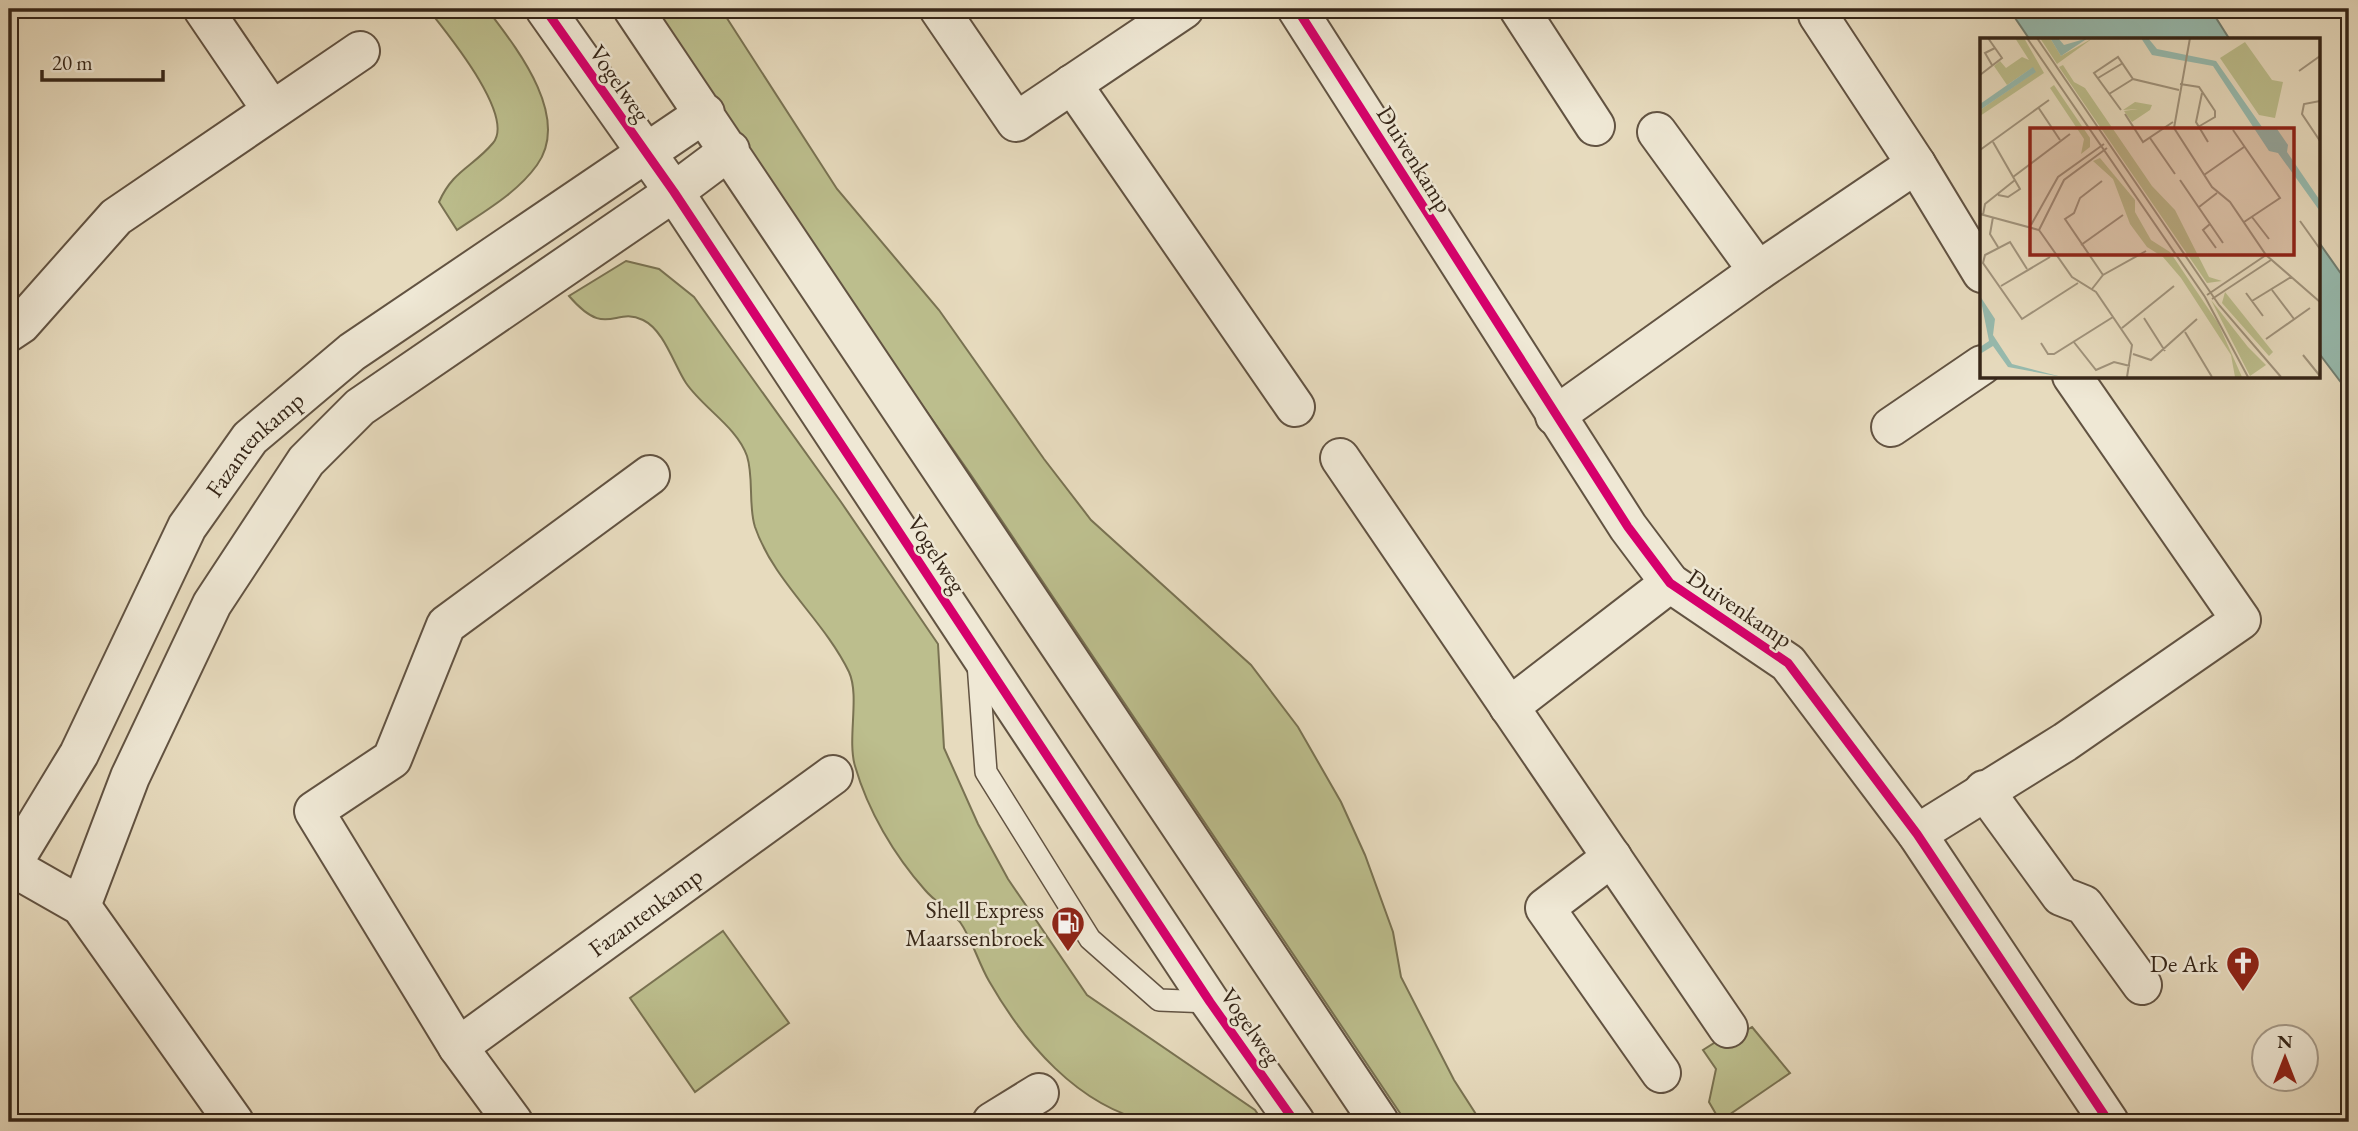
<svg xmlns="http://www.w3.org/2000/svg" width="2358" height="1131" font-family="'EB Garamond',serif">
<rect width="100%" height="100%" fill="#e7dbbe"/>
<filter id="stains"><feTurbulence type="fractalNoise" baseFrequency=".00286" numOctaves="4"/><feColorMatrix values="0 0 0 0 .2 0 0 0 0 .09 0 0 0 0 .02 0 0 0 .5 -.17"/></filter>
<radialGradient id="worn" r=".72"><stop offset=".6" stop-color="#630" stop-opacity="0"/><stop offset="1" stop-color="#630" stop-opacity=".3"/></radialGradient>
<path fill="#bcbe8d" stroke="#797252" stroke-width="2" d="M428,9h59c28,37 85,107 50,156 -20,28 -52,46 -80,65l-18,-28c14,-32 34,-35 54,-59 23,-27 -47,-111 -65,-134z
M645,9h76l116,180 102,121 105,149 47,61 160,145 47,62 43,75 24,53 28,77 8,45 53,103 27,42h-75l-435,-647z
M626,261l33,8 35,28 147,205 97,142 6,104 34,76 30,55 79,116 168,115 8,12c-32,0 -83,6 -113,0 -73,-16 -126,-80 -161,-141 -11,-19 -17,-42 -29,-59 -10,-12 -25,-20 -35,-32 -31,-35 -57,-79 -70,-124 -8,-27 5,-70 -6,-94 -25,-52 -75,-90 -94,-145 -7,-22 -1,-49 -8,-71 -10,-29 -44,-48 -61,-73 -12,-18 -22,-53 -43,-63 -29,-14 -36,20 -74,-24z
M723,931l66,92 -94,69 -65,-94z
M1752,1027l38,46 -70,48 -11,-19 7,-33 -13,-19 27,-17 3,5z"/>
<path fill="#97bbaf" stroke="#707f73" stroke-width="2" d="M2009,9h194l8,1 19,30h-200z
M2318,241l31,44v108l-31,-41z"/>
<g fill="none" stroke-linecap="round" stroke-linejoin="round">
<g stroke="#625342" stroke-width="24">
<path id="service" d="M978,663l8,109 104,167 69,61 51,2"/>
</g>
<g stroke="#625342" stroke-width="42">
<g id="minor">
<path d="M203,9l68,100"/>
<path d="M939,9l77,113 168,-113"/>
<path d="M1297,9l331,518 42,56 118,80 129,171 192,288"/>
<path d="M1519,9l76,117"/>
<path d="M1818,15l98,149 66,109"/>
<path d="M1072,84l223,323"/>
<path d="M1657,132l101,139"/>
<path d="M9,332l12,-8 95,-107 244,-166"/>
<path d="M1555,416l203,-145 158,-107"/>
<path d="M1891,427l91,-62"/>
<path d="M1340,458l388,570"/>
<path d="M1509,707l161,-124"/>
<path d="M1984,790l77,106 23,9 58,80"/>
<path d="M1917,834l148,-92 176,-122 -169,-244"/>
<path d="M1612,857l-67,51 116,165"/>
<path d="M9,865l72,41 153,216"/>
<path id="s1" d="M11,866l68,-112 108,-227 63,-89 102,-86 294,-199"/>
<path d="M81,906l49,-129 82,-173 94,-143 54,-54 314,-215"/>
<path id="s2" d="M458,1047l375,-272"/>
<path d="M513,1122l-55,-75 -144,-236 78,-52 54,-134 204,-150"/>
<path d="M992,1122l47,-29"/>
</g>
</g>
<g stroke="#625342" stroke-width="42">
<path id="tertiary" d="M545,9l129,183 536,810 85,120
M633,9l746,1113
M646,153l59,-40
M674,192l56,-42"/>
</g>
<use href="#service" stroke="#efe8d5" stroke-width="21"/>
<use href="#minor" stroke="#efe8d5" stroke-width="38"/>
<use href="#tertiary" stroke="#efe8d5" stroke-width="38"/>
<g stroke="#efe8d5" stroke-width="13">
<path id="cycleway" d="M545,9l129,183 536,810 85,120
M1297,9l331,518 42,56 118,80 129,171 192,288"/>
</g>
<use href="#cycleway" stroke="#d6006c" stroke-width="9"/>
</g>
<defs>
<g id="fuel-pin" transform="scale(1.75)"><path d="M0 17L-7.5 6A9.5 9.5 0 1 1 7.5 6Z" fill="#8f2418" stroke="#efe8d5"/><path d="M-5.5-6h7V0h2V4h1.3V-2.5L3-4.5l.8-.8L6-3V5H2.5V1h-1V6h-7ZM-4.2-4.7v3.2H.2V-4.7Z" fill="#fff"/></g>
<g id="church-pin" transform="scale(1.75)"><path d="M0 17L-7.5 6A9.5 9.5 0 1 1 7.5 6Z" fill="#8f2418" stroke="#efe8d5"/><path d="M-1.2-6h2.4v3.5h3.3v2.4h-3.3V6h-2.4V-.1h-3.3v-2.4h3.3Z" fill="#fff"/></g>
</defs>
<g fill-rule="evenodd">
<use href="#fuel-pin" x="1068" y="923"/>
<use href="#church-pin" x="2243" y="963"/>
</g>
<g text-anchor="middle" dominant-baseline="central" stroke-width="5" stroke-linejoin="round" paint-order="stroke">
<g font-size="24" fill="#362618" stroke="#efe8d5">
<text transform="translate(620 83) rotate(55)">Vogelweg</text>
<text transform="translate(1415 159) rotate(58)">Duivenkamp</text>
<text stroke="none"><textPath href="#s1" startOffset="490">Fazantenkamp</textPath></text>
<text transform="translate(937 554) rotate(57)">Vogelweg</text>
<text transform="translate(1740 608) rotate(34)">Duivenkamp</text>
<text stroke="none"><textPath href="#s2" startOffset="231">Fazantenkamp</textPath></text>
<text transform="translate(1251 1026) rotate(55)">Vogelweg</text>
</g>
<g font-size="24" fill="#362618" stroke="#efe8d5" text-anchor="end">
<text x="1044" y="909">Shell Express<tspan x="1044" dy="28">Maarssenbroek</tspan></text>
<text x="2218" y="963">De Ark</text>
</g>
</g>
<g transform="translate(1980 38)">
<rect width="340" height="340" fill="#e7dbbe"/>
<path d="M35,0h9l20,35 -64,43v-6l55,-38 -3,-4 -25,17 -13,-19 6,-5 6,7 16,-11 7,3zM60,0h10l11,18 32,-18 -36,26zM265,4l27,38 11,2 -8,36 -16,-3 -39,-57zM83,27l11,17 11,6 67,98 23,24 34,67 13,4 -15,2 -148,-216zM74,47l36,53v9l-9,7 3,-15 -34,-51zM155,64l17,3 -2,5 -18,12 -8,-11 14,-2 -15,1zM120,120l35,42v12l16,28 19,12 48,71 24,54h-7l-4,-22 -50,-77 -18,-21 -16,-10 -17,-23 -17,-45 -20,-18zM245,254l48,60 -4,4 -47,-53zM231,262l37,47 18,18 -16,11z" fill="#bcbe8d"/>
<path d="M70,0h8l6,7 24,-7 -27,18zM161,0h7l9,11 59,12 46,66 15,2 11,16 -1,7 32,47v11l-41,-57 -9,-2 -56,-85 -61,-11zM53,29l3,5 -56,38v-6zM0,258l15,23 -2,16 19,29 50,13 -54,-10 -15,-21 -13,8v-7l9,-6z" fill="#97bbaf"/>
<path fill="none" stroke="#a0937c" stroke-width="2" d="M47,0l178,259 43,80M57,0l182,267 62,72M210,0l-16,90 38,59 18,15 36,53 54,47M12,27l-7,-12 10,-5M319,33l21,-15M0,37l22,-17 -14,-20M118,40l25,-15M200,46l19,3 16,24v6l-17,10M222,55l-6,29 12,20M129,56l24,-15M340,63l-16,3 -2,10 18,27M58,69l22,33M141,72l-27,-37 24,-16 15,22 46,11M145,76l18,28 30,-20M253,92l47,68 -36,24M170,100l25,36M13,104l27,47 -12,8 -10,-2M0,112l69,-50M224,137l40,-28M33,139l57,-43M200,142l43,63M122,143l-22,17 -6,15 -9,6 38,56M219,169l18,-14M0,176l59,16 33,47 24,15 36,53 -5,32M3,177l2,-11 30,-24M13,179l-3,17 8,13M272,179l17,22M320,183l20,28M230,186l-7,6 13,18M51,187l27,-48 46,-33M59,192l25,-50 43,-32M101,207l42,-30M47,231l-17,-27 -25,13 -2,8 39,56 56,-36M21,248l49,-29M112,251l11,-14 43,-24M292,252l22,29M266,255l17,23M227,257l59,-40M232,261l59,-39M272,263l39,-24M164,280l21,33M142,290l52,-42M205,294l27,45M286,301l44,-31M93,303l23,29 18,-8 16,4M61,305l7,11h6l59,-37M153,316l18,6 46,-41M323,317l17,21"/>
<path fill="#8f2418" fill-opacity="0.15" stroke="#8f2418" stroke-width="3.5" d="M50,90h264v127h-264z"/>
<rect width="340" height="340" fill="none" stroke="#362618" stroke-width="3.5"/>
</g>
<rect width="2358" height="1131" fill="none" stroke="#e7dbbe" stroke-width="35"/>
<rect x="10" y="10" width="2337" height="1110" fill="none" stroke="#362618" stroke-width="3.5"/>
<rect x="18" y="18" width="2323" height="1096" fill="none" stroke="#362618" stroke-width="2"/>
<g transform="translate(2285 1058)"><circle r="33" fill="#efe8d5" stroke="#a59a89" stroke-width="2"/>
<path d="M0-5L12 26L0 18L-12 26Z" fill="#8f2418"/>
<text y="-10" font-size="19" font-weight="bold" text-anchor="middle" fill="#362618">N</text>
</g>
<path d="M42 70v10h121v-10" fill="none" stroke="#362618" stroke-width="3.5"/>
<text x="52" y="70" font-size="21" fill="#362618" stroke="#efe8d5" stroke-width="5" paint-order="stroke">20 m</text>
<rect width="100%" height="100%" filter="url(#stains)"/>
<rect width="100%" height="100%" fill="url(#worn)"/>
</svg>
